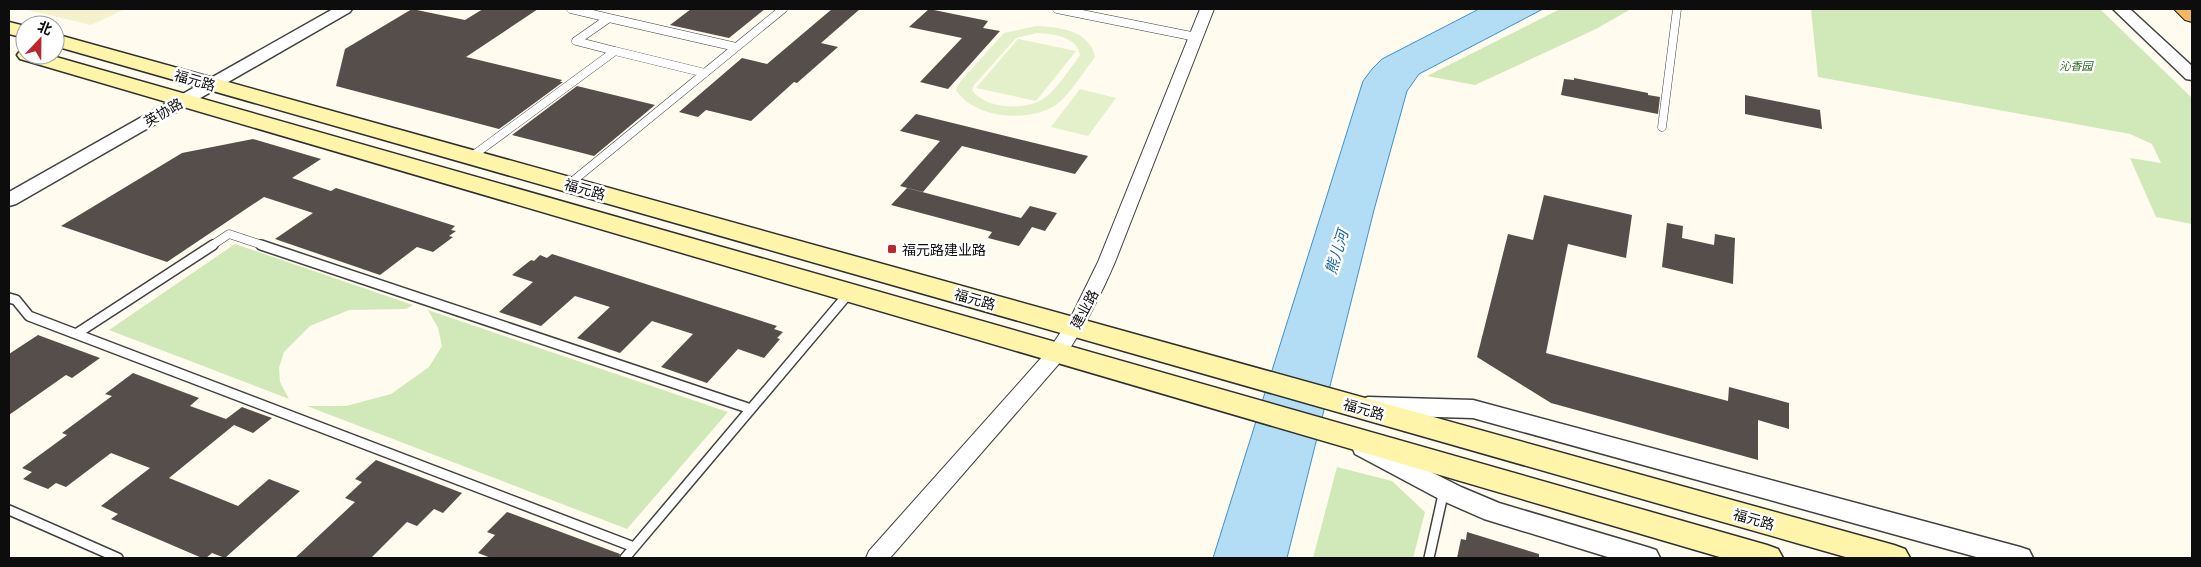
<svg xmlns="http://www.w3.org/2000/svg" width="2201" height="567" font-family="'PT Serif','Noto Sans SC',serif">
<rect width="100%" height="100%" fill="#fffbee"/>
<path fill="#f4f1ce" d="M24,9h101l-34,16z"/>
<path fill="#d1e9b8" d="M1560,9h71l-35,20 -121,56 -48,-9z
M1811,9h289l92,89v126l-36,-7 -26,-59 31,5 -9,-19 -22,-10 -312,-57z
M235,244l178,61 -7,4 -57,1 -39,16 -26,26 -5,16 1,14 9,17 -180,-69z
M428,310l300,102 -101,117 -320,-123h39l45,-12 38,-27 13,-21 -4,-18z
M1337,467l55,14 33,31 -12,46h-100z"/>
<path fill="#e3f0ca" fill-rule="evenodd" d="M1036,26c23,1 54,4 59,31 -11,14 -25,38 -39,48 -28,18 -81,14 -100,-15l4,-8 44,-49zM1037,33c16,1 40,3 43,22 -8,11 -26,38 -37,44 -18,12 -58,10 -71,-9l2,-5 42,-47z
M1018,39l58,12 -40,50 -60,-13z
M1080,89l36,9 -28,38 -37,-9z"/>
<path fill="#b3ddf5" stroke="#3b92cb" d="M1479,9h64l-124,65 -12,17 -33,119 -87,348h-74l150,-477 9,-12 10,-10z"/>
<path fill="#564e4a" d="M412,9l53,11 18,-11h55l-72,48 96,23 -2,2h3l-64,47 -163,-43 9,-37z
M691,9h74l-36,29 -59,-13z
M832,9h28l-39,34 17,4 -41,36 -3,-1 -43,39 -45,-11 -8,7 -19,-5 63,-54 25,6z
M929,9l59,12 -5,7 17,3 -52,58 -28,-7 42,-44 -53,-11z
M1574,78l74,15v2l12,2 -2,17 -97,-19 3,-16 10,1z
M577,86l78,19 -61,51 -82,-21z
M1745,95l75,15 2,19 -77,-15z
M916,114l172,42 -13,18 -113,-28 -39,46 -23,-6 40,-45 -40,-10z
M253,139l68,20 -29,19 39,13 5,-3 119,38 -4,4 5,1 -7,5 4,1 -20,15 -16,-5 -37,28 -105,-36 38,-26 -49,-16 -97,65 -106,-36 121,-73z
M907,188l114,30 9,-12 27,7 -12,18 -13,-4 -13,19 -31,-8 4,-6 -101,-27z
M1544,195l88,20 -6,43 -58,-14 -22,109 182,48 1,-14 60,16v26l-31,-9v40l-207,-57 -74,-46 31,-123 25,6z
M1667,223l16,3 -1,12 32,7 1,-11 20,4 -2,46 -71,-17z
M552,254l225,72 -3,3 9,3 -6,6 3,1 -16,19 -26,-9 -31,34 -46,-16 32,-33 -41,-13 -32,32 -43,-15 33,-31 -35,-11 -34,30 -42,-14 34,-30 -21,-7 19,-15 3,1 6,-6 7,3z
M38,335l62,23 -28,20 -6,-3 -57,40v-61z
M133,373l66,25 -9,8 36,13 16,-12 30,11 -19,15 -19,-8 -65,53 69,28 31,-27 31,12 -75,67 -13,-5 -6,5h-4l-91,-39 7,-5 -17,-8 49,-38 -39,-15 -45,34 -10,-4 -8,6 -25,-10 9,-7 -10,-4 45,-33 -5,-2 50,-37 -7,-2z
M376,460l86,33 -19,20 -9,-4 -17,17 -10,-4 -36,36h-76l60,-56 -10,-4 17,-16 -7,-3z
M507,512l113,42 -1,4h-128l-13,-5 17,-18 -8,-3z
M1467,532l72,22v4h-82l4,-19 5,1z"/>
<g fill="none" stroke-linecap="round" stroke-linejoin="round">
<g stroke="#404040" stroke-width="9">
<path id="service-far1" d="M571,9l38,9
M1057,9l139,28
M615,51l90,22
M1662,127l15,-118
M471,157l144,-106 -39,-10 33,-23 127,29
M568,185l215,-176
M211,246l18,-12 36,12"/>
</g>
<g stroke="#404040" stroke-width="12">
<path id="service" d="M261,245l490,164
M9,298l7,2 13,16 605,231
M76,334l137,-89
M9,510l109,48
M625,558l224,-265
M1429,558l15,-68"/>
</g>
<g stroke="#404040" stroke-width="2">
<path id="minor" d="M1200,9h14l-99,253c-14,33 -31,65 -51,96l-174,200h-24l3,-7 181,-203 21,-31 27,-55z"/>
</g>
<g stroke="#404040" stroke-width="3">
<path id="tertiary" d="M333,9h19l-2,3 -334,192 -7,2v-14z
M2113,9h17l62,57v14l-6,-1z
M1368,397l105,3 547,147 9,3 4,8h-53l-507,-140 -105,-3 -8,-3 -4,-6 4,-6z
M1364,438l97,49 38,16 148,44 9,3 4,8h-49l-127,-39 -41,-18 -88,-47 -3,-7 3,-7z"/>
</g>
<g stroke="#2f2f2f" stroke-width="3">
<path id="secondary" d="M9,22l16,4v12l-16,-4z
M55,34l1839,511 11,4 5,9h-61l-1794,-512z
M25,50v5h24l1718,490 11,4 5,9h-60l-1703,-499 -3,-4 3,-4z"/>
</g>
<g stroke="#1e1e1e" stroke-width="2">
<path id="trunk" d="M2174,9h18v13l-7,-2z"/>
</g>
<use href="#service-far1" stroke="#fff" stroke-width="8"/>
<use href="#service" stroke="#fff" stroke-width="9"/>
<use href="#minor" fill="#fff" fill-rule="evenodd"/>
<use href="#tertiary" fill="#fff" fill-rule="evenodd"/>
<use href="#secondary" fill="#fef4aa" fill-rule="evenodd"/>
<use href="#trunk" fill="#f4b85f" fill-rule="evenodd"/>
</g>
<rect fill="#bb272e" stroke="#fff" stroke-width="2" x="887" y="244" width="10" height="10" rx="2.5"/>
<g text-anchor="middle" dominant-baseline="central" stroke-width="5" stroke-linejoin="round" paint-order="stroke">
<g font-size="11" font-style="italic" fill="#2d641e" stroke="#fff">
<text x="2076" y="66">沁香园</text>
</g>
<g font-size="14" fill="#0d0d0d" stroke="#fff">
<text transform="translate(195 80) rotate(16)">福元路</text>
<text transform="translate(163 112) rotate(-30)">英协路</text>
<text transform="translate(585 189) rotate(16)">福元路</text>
<text transform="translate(975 299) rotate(16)">福元路</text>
<text transform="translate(1084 309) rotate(-62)">建业路</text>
<text transform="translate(1364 409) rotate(16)">福元路</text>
<text transform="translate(1754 519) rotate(16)">福元路</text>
</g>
<g font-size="14" fill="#0d0d0d" stroke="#fff" text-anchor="start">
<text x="902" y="249">福元路建业路</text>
</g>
<g font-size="15" font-style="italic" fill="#18649d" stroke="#fff">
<text transform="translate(1336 252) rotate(-73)">熊儿河</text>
</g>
</g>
<rect width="2201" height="567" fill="none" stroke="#0d0d0d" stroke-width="20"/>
<g transform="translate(40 40) rotate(22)"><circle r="24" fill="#ffffff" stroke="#9e9e9e"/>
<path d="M0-4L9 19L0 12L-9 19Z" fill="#bb272e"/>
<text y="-8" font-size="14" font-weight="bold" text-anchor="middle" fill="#0d0d0d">北</text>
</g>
</svg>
